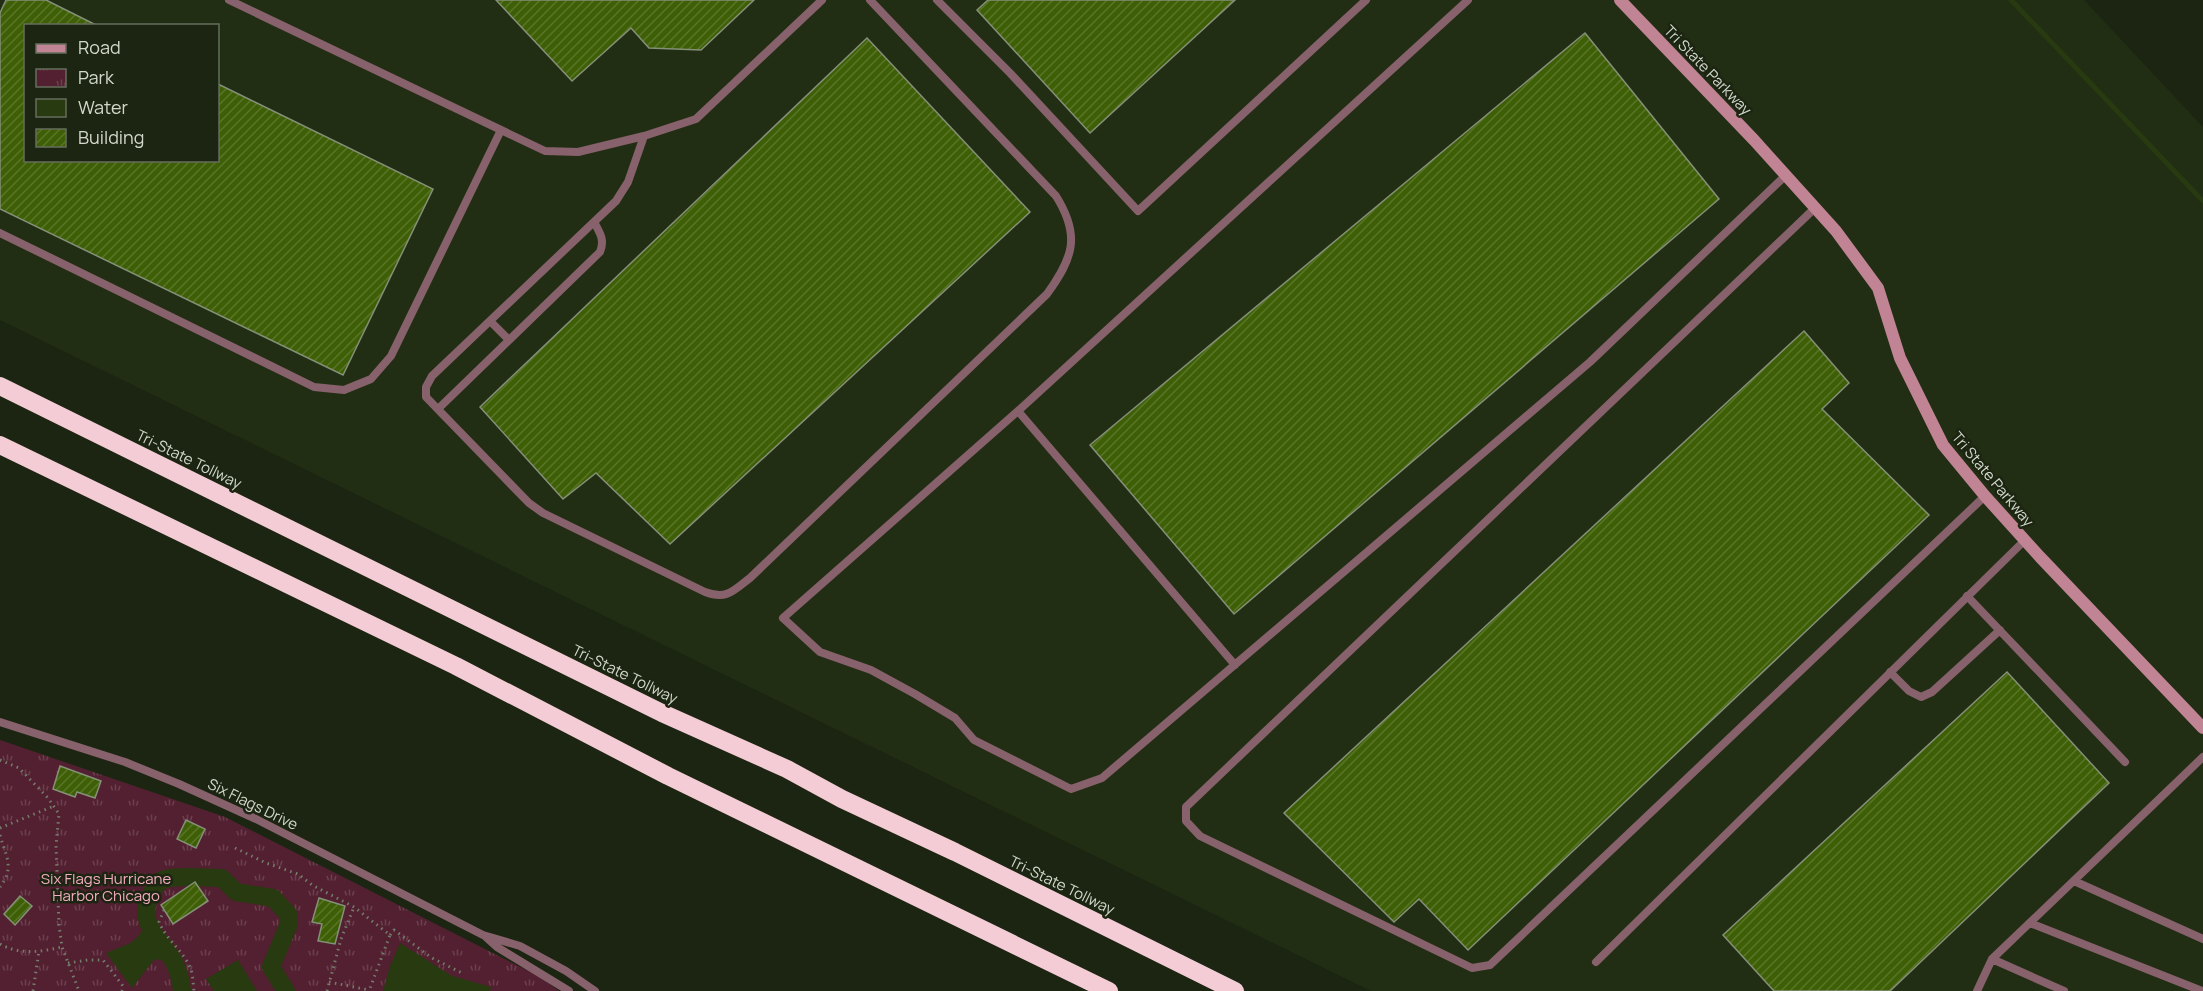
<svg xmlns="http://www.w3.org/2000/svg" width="2203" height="991" font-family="Manrope,sans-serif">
<defs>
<pattern id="park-tufts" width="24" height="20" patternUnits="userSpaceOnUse" patternTransform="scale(1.5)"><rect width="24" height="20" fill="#532031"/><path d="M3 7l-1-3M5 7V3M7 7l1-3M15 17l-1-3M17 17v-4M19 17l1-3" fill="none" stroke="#6b404e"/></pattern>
<pattern id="building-hatch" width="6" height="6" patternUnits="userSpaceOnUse" patternTransform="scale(1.5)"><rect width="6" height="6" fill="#3e5f05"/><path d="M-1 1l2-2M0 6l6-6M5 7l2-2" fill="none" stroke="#597528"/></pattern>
</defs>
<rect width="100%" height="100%" fill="#1c2511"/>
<path fill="#222e14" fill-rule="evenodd" d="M0,0h2084l119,127v864h-832l-1371,-671zM26,26h192v134h-192z"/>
<path fill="url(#park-tufts)" d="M0,740l225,77 315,160 19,14h-559z"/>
<path fill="#283a0f" d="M147,917c7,22 18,29 29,48l-19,-6 -4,2 -21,27 -26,-35c23,-10 33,-8 41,-36z
M400,943l52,33 39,11 -1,4h-107l7,-25z
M238,960l19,31h-43l-8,-12z"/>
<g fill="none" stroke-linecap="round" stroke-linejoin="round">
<path stroke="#283a0f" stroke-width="5" d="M2011,0l192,201"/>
<path stroke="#283a0f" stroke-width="18" d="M182,991c-1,-9 -3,-18 -7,-27 -11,-24 -40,-38 -24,-70 3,-6 7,-14 15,-15 15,-4 40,-1 56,-1l14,14 37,6 15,16v12l-17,41 15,24"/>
</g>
<path fill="url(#building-hatch)" stroke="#849078" stroke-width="1.5" d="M6,0h40l52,26h-72v134h192v-76l215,105 -90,186 -343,-166v-196z
M496,0h258l-53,50 -52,-2 -18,-20 -59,53z
M988,0h247l-145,133 -113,-123z
M1585,33l134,166 -485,415 -144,-169z
M867,38l163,174 -360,332 -74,-71 -33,26 -83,-92z
M1804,331l45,52 -27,26 107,106 -461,435 -49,-51 -25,23 -110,-109z
M2007,672l102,111 -219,208h-116l-51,-56z
M60,766l41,15 -6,17 -18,-6 -2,5 -22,-8z
M186,820l19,9 -9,19 -19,-9z
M195,882l13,19 -35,23 -12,-19z
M20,896l12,10 -17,19 -11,-11z
M319,898l26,8 -10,38 -17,-3 4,-17 -10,-2z"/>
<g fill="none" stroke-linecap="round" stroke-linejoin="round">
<path stroke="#757d6c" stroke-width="3" stroke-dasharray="1.5 4.5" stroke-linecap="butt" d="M0,760l19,8 29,30 11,16 -3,32 3,79 3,22 17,44
M0,828l54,-22
M0,835c6,22 15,32 0,52
M235,848l31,15 32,11 14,11 42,22 36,28 -21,56
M164,910l-5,12c7,17 23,28 31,45 3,7 3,16 4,24
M390,935l4,-5 38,28 32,16
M0,944c19,11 41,8 62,3
M68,963l20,-3h15l20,26 -1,5
M329,982l40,8
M33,991l6,-40
M327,991l14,-52 13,-32"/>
<path stroke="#87616b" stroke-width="8" d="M229,0l316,151 33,1 66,-16 52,-17 126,-119
M937,0l73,73 128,138 228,-211
M1468,0l-450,411 -235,207 37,34 51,18 44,24 40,24 19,22 97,49 31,-11 488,-416 196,-187
M644,136l-16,46 -12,19 -184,175 -6,11v10l103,106 14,10 162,79c22,8 28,-1 45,-14l297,-284c26,-36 34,-58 9,-98l-186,-196
M1815,208l-629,599v14l14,15 272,132 18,-3 495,-469
M0,233l314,154 30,3 27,-11 20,-23 110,-226
M490,321l19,19
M438,409l162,-157c5,-12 0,-19 -6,-30
M1018,411l217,254
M1967,596l158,166
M1890,672l19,19 12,6 11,-5 68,-62
M0,722l125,40 54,22 77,35 227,116 37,11 46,25 29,20
M2074,881l129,58
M2030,923l172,68
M486,937l11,10 72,44
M1992,959l72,32
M1596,962l429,-422
M1977,991l15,-32 211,-202"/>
<path stroke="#c18495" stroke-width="12" d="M1620,0l134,140 82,91 42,57 22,70 43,87 42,51 55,61 163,171"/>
<path stroke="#f4ccd6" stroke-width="18" d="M0,386l662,327 125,56 55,30 113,53 280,139
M0,445l456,221 212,110 441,215"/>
</g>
<g text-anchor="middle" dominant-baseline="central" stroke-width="5" stroke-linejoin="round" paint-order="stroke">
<g font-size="15" fill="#d2d9cc" stroke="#1c2511">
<text transform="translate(1708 70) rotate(46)">Tri State Parkway</text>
<text transform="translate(189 459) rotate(26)">Tri-State Tollway</text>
<text transform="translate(1993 479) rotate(50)">Tri State Parkway</text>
<text transform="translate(625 674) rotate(26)">Tri-State Tollway</text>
<text transform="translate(253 804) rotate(26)">Six Flags Drive</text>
<text transform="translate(1062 885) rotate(26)">Tri-State Tollway</text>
</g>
<g font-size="15" fill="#f4acc0" stroke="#1c2511">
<text x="106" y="878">Six Flags Hurricane<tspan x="106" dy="17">Harbor Chicago</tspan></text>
</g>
</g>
<rect x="24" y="24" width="195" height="138" fill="#1c2511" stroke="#656d5c" stroke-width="1.5"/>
<rect x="36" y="44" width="30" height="9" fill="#c18495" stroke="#656d5c" stroke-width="1.5"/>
<text x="78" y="54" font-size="18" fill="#d2d9cc">Road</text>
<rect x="36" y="69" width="30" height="18" fill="url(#park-tufts)" stroke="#656d5c" stroke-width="1.5"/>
<text x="78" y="84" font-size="18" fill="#d2d9cc">Park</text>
<rect x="36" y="99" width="30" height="18" fill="#283a0f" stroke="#656d5c" stroke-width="1.5"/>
<text x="78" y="114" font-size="18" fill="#d2d9cc">Water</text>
<rect x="36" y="129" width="30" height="18" fill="url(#building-hatch)" stroke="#656d5c" stroke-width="1.5"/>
<text x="78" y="144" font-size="18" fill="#d2d9cc">Building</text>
</svg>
